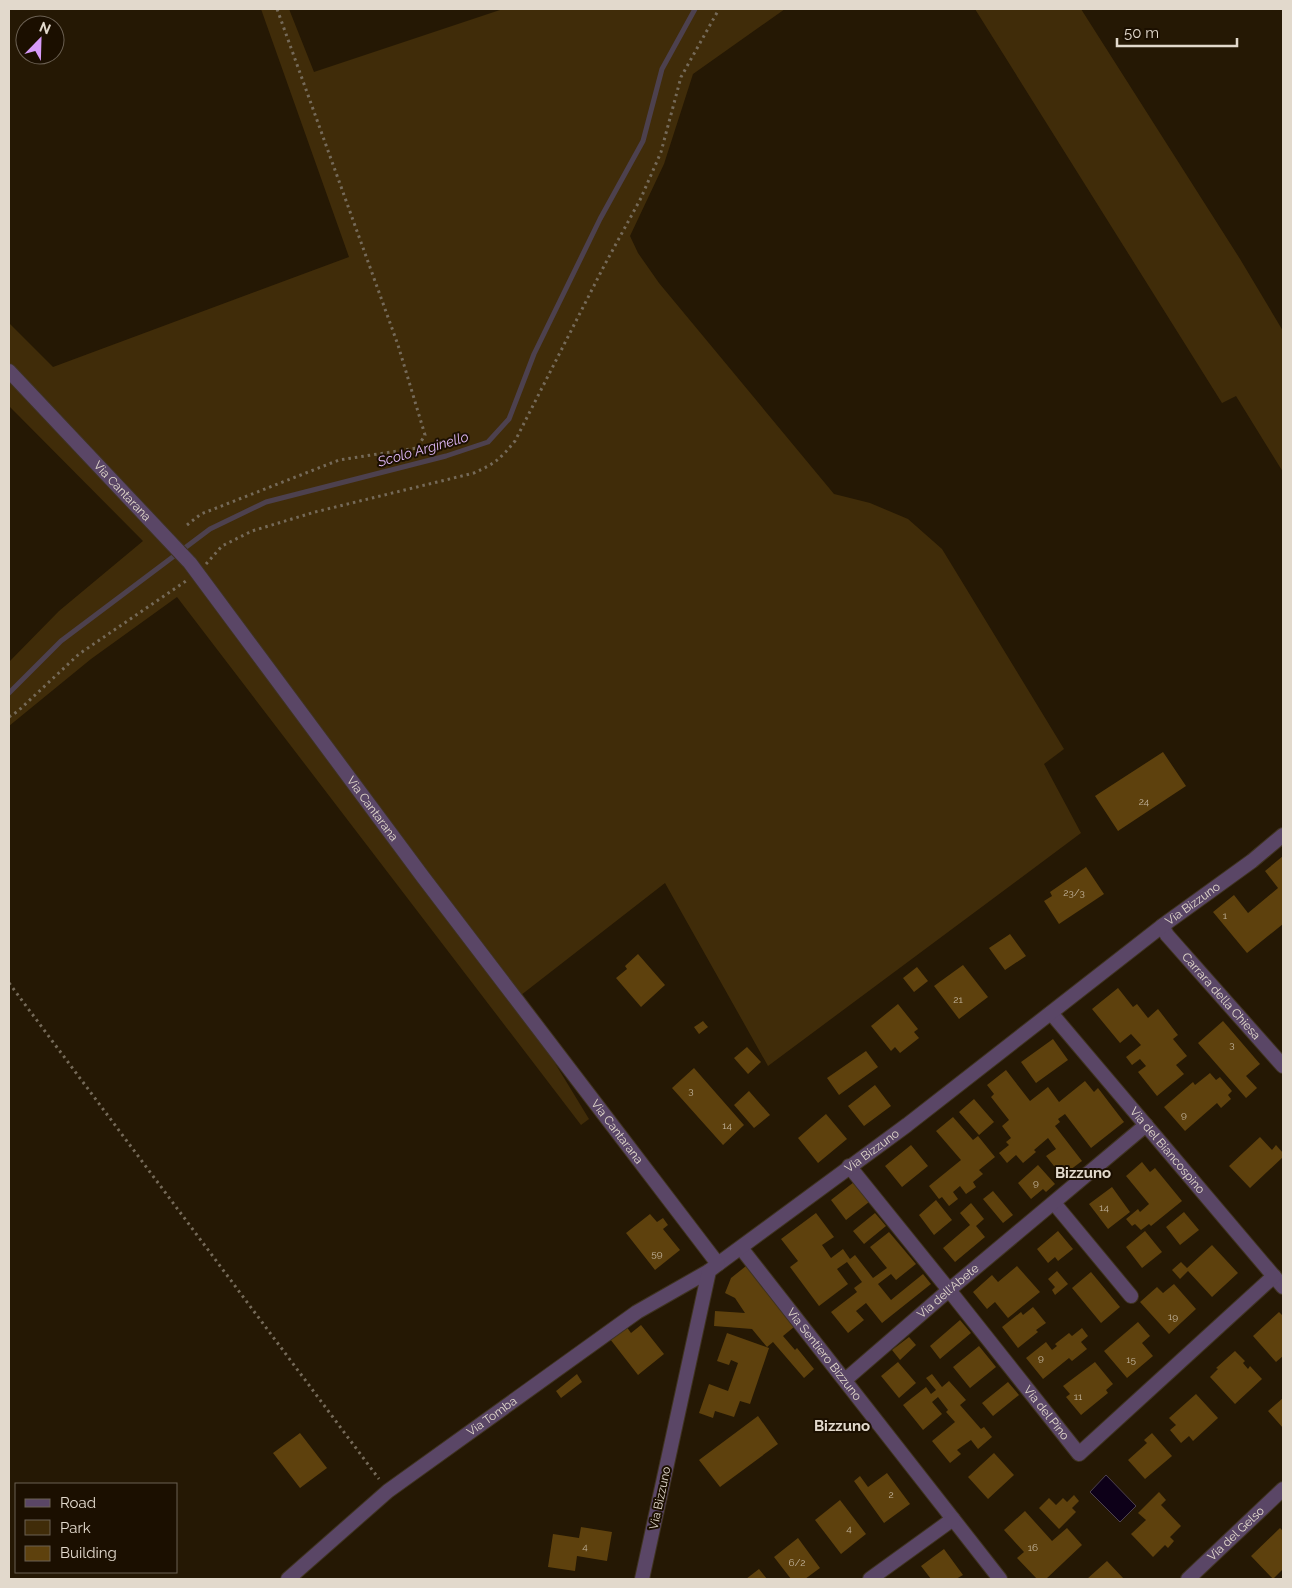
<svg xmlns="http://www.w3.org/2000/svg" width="1292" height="1588" font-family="Raleway,sans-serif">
<rect width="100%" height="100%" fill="#251804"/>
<path fill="#402c09" d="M261,9h28l25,63 189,-63h282l-92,65 -29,90 -34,72 8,17 21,30 175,211 36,9 38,16 34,30 122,200 -20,15 37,69 -313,233 -103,-183 -149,116 73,120 -8,6 -404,-528 -86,62 -82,67v-64l50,-51 84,-70 -134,-135v-83l44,44 296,-110z
M975,9h106l159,250 43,72v141l-47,-76 -14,7z"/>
<path fill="#0d0018" stroke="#4d414e" d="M1106,1475l30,31 -16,16 -30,-30z"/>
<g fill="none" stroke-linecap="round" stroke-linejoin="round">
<path stroke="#4d414e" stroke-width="5" d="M9,693l52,-52 149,-112 56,-27 180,-46 42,-14 21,-23 25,-65 66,-135 43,-78 19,-72 33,-60"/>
</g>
<path fill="#5e410d" d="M1163,752l23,34 -68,45 -23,-35z
M1283,856v68l-36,29 -34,-41 21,-17 14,18 30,-25 -13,-17z
M1086,867l18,27 -45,30 -15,-23 8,-5 -2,-4z
M1010,934l16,22 -21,14 -16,-22z
M638,954l27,31 -24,22 -25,-29 11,-9 -2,-3z
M963,965l25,32 -29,22 -25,-33z
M917,967l11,14 -14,11 -11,-14z
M1118,988l15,19 4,-3 11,14 10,-9 20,26 -5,4 14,17 -11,9 8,9 -27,22 -19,-24 8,-6 -6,-7 -8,6 -6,-8 15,-12 -10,-11 -11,9 -28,-34z
M898,1004l20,25 -4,3 5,6 -19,15 -5,-6 -4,4 -20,-25z
M703,1021l5,6 -9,7 -5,-7z
M1223,1021l37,43 -14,12 11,12 -11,10 -48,-55z
M1053,1039l15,21 -32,23 -15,-21z
M747,1047l14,15 -13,12 -14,-16z
M866,1051l12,16 -39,28 -12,-17z
M694,1068l50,57 -21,20 -51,-57z
M1006,1070l24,31 18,-14 11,15 26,-21 9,11 4,-4 26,34 -33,26 -26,-34 -7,5 2,3 -5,4 27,35 -20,15 -16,-20 10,-7 -8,-11 -14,12 2,2 -13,11 -7,-8 -9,8 -8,-10 10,-8 -3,-3 5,-4 -9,-12 7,-6 -18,-23 3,-3 -7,-9z
M1210,1073l6,7 4,-3 12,14 -4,4 3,4 -10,9 -4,-5 -32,28 -21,-24 29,-25 2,3z
M875,1085l16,21 -27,20 -16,-20z
M749,1091l21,24 -16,13 -20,-23z
M974,1099l20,23 -15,13 -20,-23z
M826,1114l21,25 -29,24 -20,-25z
M953,1117l20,23 5,-4 17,21 -16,13 4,4 -10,8 3,5 -10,7 -6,-8 -7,6 5,7 -9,7 -7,-9 -3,2 -10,-13 32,-26 -25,-29z
M1260,1137l12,13 4,-5 7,8v4l-33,31 -21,-22z
M911,1145l17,21 -26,21 -17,-21z
M1142,1162l8,10 5,-4 27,33 -31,25 -2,-2 -8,6 -6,-6 -3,2 -6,-7 12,-10 2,3 9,-8 -23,-28z
M1038,1165l17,19 -9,8 -3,-3 -12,10 -13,-16z
M854,1182l15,20 -23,18 -15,-20z
M1112,1187l18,25 -22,17 -19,-25z
M993,1191l20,24 -10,8 -20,-24z
M936,1200l16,20 -18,15 -15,-20z
M971,1203l13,16 -8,7 9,11 -30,25 -12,-14 27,-23 -10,-12z
M1184,1212l15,18 -19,15 -14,-18z
M816,1213l18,24 -12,8 9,13 12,-9 7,10 5,-4 18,23 14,-10 -17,-21 19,-15 27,32 -20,16 -5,-6 -13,10 13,16 32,-26 8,10 -49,39 -16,-20 -10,8 8,9 -16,13 -17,-21 26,-20 -3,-4 8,-6 -15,-20 -10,7 11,15 -29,22 -29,-39 8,-6 -17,-22z
M875,1213l11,13 -22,18 -11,-13z
M650,1214l7,8 6,-4 5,7 -5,4 17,21 -25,20 -29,-37z
M1058,1231l15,18 -15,12 -3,-4 -7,6 -11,-14z
M1145,1231l17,21 -20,16 -16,-21z
M1212,1245l26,28 -26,24 -24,-26 -8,8 -8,-9 9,-8 6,6z
M746,1266l48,61 -11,9 12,14 2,-2 17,21 -10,9 -31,-36 -6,5 -15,-18 -38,-3 1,-15 30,2 -10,-15 -10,-5 6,-15z
M1017,1266l23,26 -32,26 -13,-16 -8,7 -14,-17 19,-17 6,7z
M1057,1271l11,13 -13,11 -3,-5 3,-3 -7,-8z
M1091,1272l29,35 -19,16 -29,-35z
M1174,1284l22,25 -27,25 -29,-32 17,-15 6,6z
M1033,1307l13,16 -10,7 2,2 -20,16 -16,-21 19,-15 2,3z
M1279,1312l4,4v40l-7,6 -23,-26z
M960,1320l11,13 -31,26 -10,-13z
M1138,1322l12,14 -8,7 11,13 -26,22 -23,-27z
M641,1325l23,29 -26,21 -28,-36 16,-13 5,7z
M1082,1328l6,8 -7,6 6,7 -15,12 -3,-3 -26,21 -17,-21 20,-16 6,8 5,-4 -2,-2 14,-11 3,3z
M727,1333l42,15 -19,56 -10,-3 -6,16 -19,-6 -2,7 -14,-5 10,-29 19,7 10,-28 -7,-3 -2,5 -12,-4z
M909,1337l7,8 -16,15 -8,-10z
M979,1346l17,21 -26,21 -17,-21z
M1235,1351l10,10 -2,2 5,6 2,-3 12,13 -27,25 -25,-27 8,-8 -2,-1z
M898,1362l18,21 -17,15 -18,-22z
M1095,1362l18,22 -7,6 2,3 -27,22 -15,-18 4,-3 -7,-8z
M577,1374l5,8 -21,16 -5,-7z
M932,1374l10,13 7,-6 17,19 -6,5 21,24 3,-2 8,10 -14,12 -7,-9 -14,10 4,4 -11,9 -18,-22 23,-19 -9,-10 2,-2 -10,-13 -6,5 10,12 -19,16 -20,-25 23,-18 5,7 5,-4 -10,-12z
M1008,1382l11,13 -26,21 -11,-13z
M1196,1394l22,24 -25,23 -4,-5 -8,7 -11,-13 6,-5 -7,-7z
M1283,1398v30l-15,-17z
M758,1416l20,28 -58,43 -21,-27z
M300,1433l27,35 -27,20 -27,-35z
M1152,1433l20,23 -27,23 -17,-19 19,-17 -3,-3z
M994,1453l20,22 -26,24 -20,-22z
M887,1473l23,31 -26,19 -30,-42 6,-5 8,11z
M1159,1492l7,8 -5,5 20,21 -11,11 4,4 -6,7 -3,-3 -12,12 -22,-23 15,-14 -8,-7z
M1074,1495l5,6 -7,7 4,4 -17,17 -20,-21 10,-10 7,7 7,-7 4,4z
M840,1500l26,34 -25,20 -26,-34z
M1025,1511l27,30 15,-13 15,17 -36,34h-9l-20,-21 7,-6 -20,-22z
M581,1527l31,5 -5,29 -30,-5 -2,15 -27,-4 5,-33 26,4z
M1280,1528l3,3v38l-10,10 -22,-23z
M798,1538l22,30 -15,11h-14l-17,-22z
M944,1549l19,26 -7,4h-25l-10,-13z
M1107,1561l17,18h-37z
M759,1569l8,10h-21z"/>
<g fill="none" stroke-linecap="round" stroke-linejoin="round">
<g stroke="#3f3320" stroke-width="16">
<g id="minor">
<path id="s1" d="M1162,926l5,9 116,131"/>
<path id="s2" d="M1051,1013l232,274"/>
<path id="s3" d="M849,1166l100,124 130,164 195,-178"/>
<path d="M1054,1203l77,93"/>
<path id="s4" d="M741,1248l259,331"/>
<path id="s5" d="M718,1264l189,-139 255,-199 90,-65 31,-26"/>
<path id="s6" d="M845,1380l104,-90 197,-165"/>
<path id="s7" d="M288,1579l100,-88 249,-179 72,-41"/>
<path d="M870,1579l83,-60"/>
<path id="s8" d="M1188,1579l95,-90"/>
</g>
</g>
<g stroke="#3f3320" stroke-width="16">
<g id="tertiary">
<path id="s9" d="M9,371l181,192 233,314 295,387 -9,7 -67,308"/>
</g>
</g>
<path stroke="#756a59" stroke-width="3" stroke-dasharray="2.5 4" stroke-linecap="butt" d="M187,525l14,-11 138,-54 78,-12 8,-13 -27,-90 -121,-336
M206,564l16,-18 30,-15 63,-19 159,-39c22,-10 26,-14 41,-32l89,-175 37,-68 20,-46 20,-75 38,-68
M9,717l9,-6 61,-57 107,-73
M9,983l370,496"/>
<use href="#minor" stroke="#5a4666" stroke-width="14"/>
<use href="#tertiary" stroke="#5a4666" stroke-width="14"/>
</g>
<g text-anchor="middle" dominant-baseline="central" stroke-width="4" stroke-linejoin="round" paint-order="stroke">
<g font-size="10" fill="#c1b39c">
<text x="1144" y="801">24</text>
<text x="1074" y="892">23/3</text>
<text x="1225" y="915">1</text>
<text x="958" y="999">21</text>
<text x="1232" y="1044">3</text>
<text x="691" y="1090">3</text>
<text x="1184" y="1114">9</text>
<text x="727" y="1125">14</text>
<text x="1036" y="1182">9</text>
<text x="1104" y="1207">14</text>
<text x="657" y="1253">59</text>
<text x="1173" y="1316">19</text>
<text x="1041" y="1357">9</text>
<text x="1131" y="1359">15</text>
<text x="1078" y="1396">11</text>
<text x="891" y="1494">2</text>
<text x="849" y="1528">4</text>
<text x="585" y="1546">4</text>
<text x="1033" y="1547">16</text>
<text x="797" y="1562">6/2</text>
</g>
<g font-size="12" fill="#e2d9cc" stroke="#1b0f00">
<text stroke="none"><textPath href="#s9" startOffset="165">Via Cantarana</textPath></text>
<text stroke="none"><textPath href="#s9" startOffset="570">Via Cantarana</textPath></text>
<text stroke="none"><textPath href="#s5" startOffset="596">Via Bizzuno</textPath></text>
<text stroke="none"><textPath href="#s1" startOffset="92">Carrara della Chiesa</textPath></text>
<text stroke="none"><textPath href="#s9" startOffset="975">Via Cantarana</textPath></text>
<text stroke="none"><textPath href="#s5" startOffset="191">Via Bizzuno</textPath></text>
<text stroke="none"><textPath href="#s2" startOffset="180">Via del Biancospino</textPath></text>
<text stroke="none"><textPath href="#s6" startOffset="136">Via dell'Abete</textPath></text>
<text stroke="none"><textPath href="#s4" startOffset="135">Via Sentiero Bizzuno</textPath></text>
<text stroke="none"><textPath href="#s3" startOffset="316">Via del Pino</textPath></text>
<text stroke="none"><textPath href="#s7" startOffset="261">Via Tomba</textPath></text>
<text transform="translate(660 1498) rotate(-78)">Via Bizzuno</text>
<text stroke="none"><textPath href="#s8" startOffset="66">Via del Gelso</textPath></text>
</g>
<g font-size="14" font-style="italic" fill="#dfb8f6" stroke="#1b0f00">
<text transform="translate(423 449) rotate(-16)">Scolo Arginello</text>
</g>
<g font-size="15" font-weight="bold" fill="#e2d9cc" stroke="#1b0f00">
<text x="1083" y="1173">Bizzuno</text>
<text x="842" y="1426">Bizzuno</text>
</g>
</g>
<rect width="1292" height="1588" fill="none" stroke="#e2d9cc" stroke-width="20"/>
<rect x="15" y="1483" width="162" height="90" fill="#1b0f00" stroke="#6b6052"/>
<rect x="25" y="1499" width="25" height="8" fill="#5a4666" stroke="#6b6052"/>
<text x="60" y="1508" font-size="15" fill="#e2d9cc">Road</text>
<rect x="25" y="1520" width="25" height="15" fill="#402c09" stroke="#6b6052"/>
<text x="60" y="1533" font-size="15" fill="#e2d9cc">Park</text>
<rect x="25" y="1546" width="25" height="15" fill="#5e410d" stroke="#6b6052"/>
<text x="60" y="1558" font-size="15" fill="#e2d9cc">Building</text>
<g transform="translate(40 40) rotate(23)"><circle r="24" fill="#1b0f00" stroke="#6b6052"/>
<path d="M0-4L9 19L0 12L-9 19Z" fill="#d79bf9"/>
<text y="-8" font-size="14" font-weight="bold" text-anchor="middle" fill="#e2d9cc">N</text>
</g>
<path d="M1117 38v8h120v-8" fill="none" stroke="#e2d9cc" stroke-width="2.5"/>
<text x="1124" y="38" font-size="15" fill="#e2d9cc" stroke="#1b0f00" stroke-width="4" paint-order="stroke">50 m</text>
</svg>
